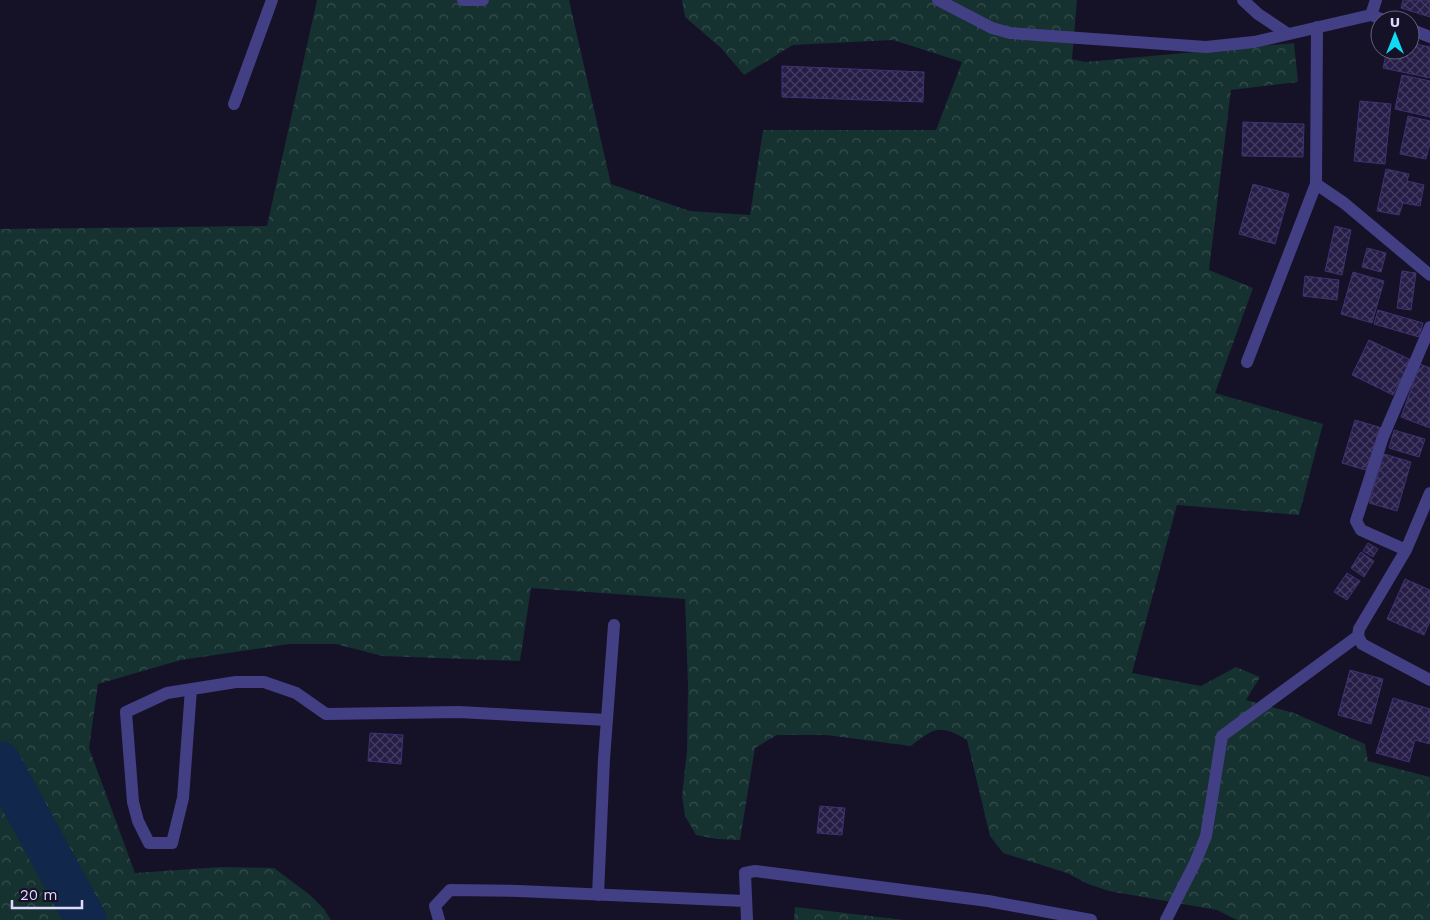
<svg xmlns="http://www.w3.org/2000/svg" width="1430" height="920" font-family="'Work Sans',sans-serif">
<defs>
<pattern id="forest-crowns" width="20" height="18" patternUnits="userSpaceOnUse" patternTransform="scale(1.25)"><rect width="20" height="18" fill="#153130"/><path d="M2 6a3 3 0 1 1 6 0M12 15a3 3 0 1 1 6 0" fill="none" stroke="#374e4f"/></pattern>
<pattern id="building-cross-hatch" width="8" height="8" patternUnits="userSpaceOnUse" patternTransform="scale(1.25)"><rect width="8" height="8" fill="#271e47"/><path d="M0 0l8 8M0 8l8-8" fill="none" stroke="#463e62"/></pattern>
</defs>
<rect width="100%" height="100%" fill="#151127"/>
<path fill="url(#forest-crowns)" d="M317,0h252l42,184 79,27 60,4 13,-85h173l26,-68 -69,-22 -100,5 -49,30 -23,-27 -36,-31 -3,-17h395l-5,59 13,3 209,-19 4,39 -67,8 -22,180 44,18 -38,105 108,31 -24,91 -122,-10 -45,168 69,13 35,-19 24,10 -14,23 48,13 71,31 3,17 62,16v143h-193l-20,-10 -108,-19 -21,-7 -21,-11 -64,-20 -13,-17 -23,-96c-26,-16 -33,-13 -56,6l-85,-11h-49l-22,13 -15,92 -23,-1 -21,-4 -11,-19 -3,-20 5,-45 1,-65 -3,-87 -154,-11 -11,73 -138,-5 -46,-12h-47l-108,16 -83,24 -9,64 46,125 86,-6 53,1 36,27 14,14 7,11h-331v-691l267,-3z
M795,907l109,13h-110z"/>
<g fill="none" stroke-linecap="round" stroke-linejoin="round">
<path stroke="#11274b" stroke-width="41" d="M0,762l86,158"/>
</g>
<path fill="url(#building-cross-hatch)" stroke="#3e3272" d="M1403,0h27v17l-29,-9z
M1410,43l20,4v31l-47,-10 4,-18h23z
M782,66l142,6 -1,30 -141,-5z
M1402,75l28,6v36l-35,-8z
M1360,101l31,3 -6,60 -31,-3z
M1408,116l22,5v22l-4,16 -26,-5z
M1243,122l61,2 -1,33 -61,-1z
M1386,169l23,5 -2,7 17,4 -4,21 -17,-3 -4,12 -22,-4z
M1253,184l36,10 -14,50 -36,-10z
M1335,226l16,4 -9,45 -17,-4z
M1367,248l19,5 -5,19 -19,-5z
M1402,271l14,2 -5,37 -14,-2z
M1353,272l31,9 -12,42 -31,-9z
M1305,276l34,4 -2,20 -34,-4z
M1378,310l45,13 -4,14 -45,-13z
M1369,340l42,20 -18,35 -41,-20z
M1420,364l10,4v60l-29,-11z
M1355,420l27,8 -13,43 -27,-8z
M1394,430l31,9 -6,18 -30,-9z
M1384,454l27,8 -14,49 -28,-8z
M1368,543l10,6 -5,8 -10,-6z
M1361,552l13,9 -10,16 -13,-9z
M1347,573l13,8 -13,19 -13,-8z
M1405,579l25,11v31l-6,14 -37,-16z
M1350,670l33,9 -12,45 -33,-9z
M1393,698l37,11v35l-15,-4 -6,22 -33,-9z
M370,733l33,2 -2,29 -33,-3z
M820,806l25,2 -3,27 -25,-2z"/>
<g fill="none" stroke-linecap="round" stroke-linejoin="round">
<path stroke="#423f84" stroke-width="12" d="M1243,0l15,14 30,20
M234,104l38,-104"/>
<path stroke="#423f84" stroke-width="12" d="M463,0h20
M938,0l54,28 18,5 196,14 48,-5 117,-27 13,5
M1371,15l5,-15
M1410,29l20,8
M1316,184l28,19 86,72
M1247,362l69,-178 1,-157
M1430,493l-24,57 -47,79 -1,7 4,8 68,36
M1406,550l-45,-20 -5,-9 27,-84 47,-110
M191,689l-8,109 -11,45h-23l-11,-22 -5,-19 -7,-90 41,-19 69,-11h28l32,11 30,21 133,-2 148,8
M598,895l6,-136 10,-134
M439,920l-4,-14 15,-16 69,1 226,10
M747,920l-2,-47 10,-2 233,30 103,19
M1166,920l29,-57 11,-27 16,-100 136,-100"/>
</g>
<g transform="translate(1395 35)"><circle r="24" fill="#151127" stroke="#65617d"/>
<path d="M0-4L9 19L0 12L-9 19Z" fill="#10dbf3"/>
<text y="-8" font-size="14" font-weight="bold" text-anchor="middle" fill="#dedafd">U</text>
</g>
<path d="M12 900v8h70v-8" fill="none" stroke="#dedafd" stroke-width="2.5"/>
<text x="20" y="900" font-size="15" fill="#dedafd" stroke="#151127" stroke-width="4" paint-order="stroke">20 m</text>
</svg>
